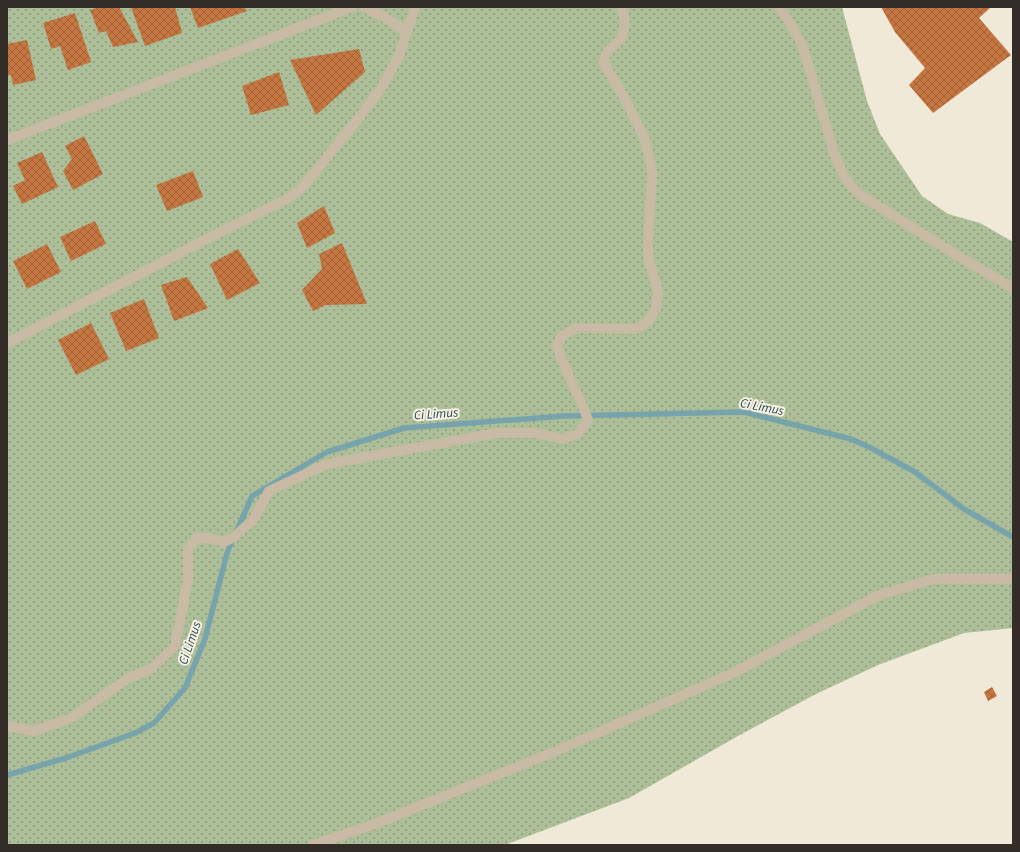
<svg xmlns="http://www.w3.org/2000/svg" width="1020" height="852" font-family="'Source Sans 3',sans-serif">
<defs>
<pattern id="green-dots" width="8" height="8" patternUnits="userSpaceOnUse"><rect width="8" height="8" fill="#acbf98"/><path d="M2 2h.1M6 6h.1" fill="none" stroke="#8d9b7c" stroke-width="1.8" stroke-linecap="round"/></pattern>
<pattern id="building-cross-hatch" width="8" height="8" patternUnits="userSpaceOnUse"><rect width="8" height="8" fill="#c57641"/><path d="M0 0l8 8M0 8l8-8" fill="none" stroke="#a16136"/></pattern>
</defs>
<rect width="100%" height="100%" fill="#f1e9d8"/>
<path fill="url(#green-dots)" d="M7,7h835l25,94 13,33 42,62 26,18 32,9 33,19v386l-49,5 -86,32 -62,29 -78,42 -109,62 -124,47h-498z"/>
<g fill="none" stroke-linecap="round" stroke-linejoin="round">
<path stroke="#77a3ad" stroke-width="5.5" d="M7,775l59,-17 69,-25 19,-10 31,-35 20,-49 22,-86 25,-57 75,-44 77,-24 160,-12 180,-4 107,27 18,8 46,25 49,37 49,28"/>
</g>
<path fill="url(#building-cross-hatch)" d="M101,7h18l19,35 -25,5 -7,-16 -7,2 -9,-23z
M131,7h44l7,26 -37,13z
M190,7h54l3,4 -49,17z
M881,7h110l-12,11 32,37 -78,58 -24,-28 16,-17 -30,-36z
M75,13l16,49 -23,8 -8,-24 -9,3 -8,-26z
M27,40l9,40 -23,5 -2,-10 -4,1v-32z
M359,49l6,23 -49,43 -26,-55z
M279,72l10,33 -38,10 -9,-29z
M84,136l19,38 -30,16 -10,-19 9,-12 -7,-13z
M42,152l16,35 -36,17 -9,-18 12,-6 -8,-17z
M193,171l10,26 -36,14 -11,-26z
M324,206l11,27 -28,15 -10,-25z
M95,221l11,23 -35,17 -11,-24z
M342,243l25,61 -41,1 -13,6 -11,-21 20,-21 -3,-15z
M47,244l14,28 -34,17 -14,-28z
M238,249l22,34 -33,17 -17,-36z
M187,277l21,31 -34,13 -13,-36z
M144,299l15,39 -33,13 -16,-38z
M91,323l18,36 -33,16 -18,-35z
M992,687l5,9 -9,5 -4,-9z"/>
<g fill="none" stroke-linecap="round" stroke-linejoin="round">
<path stroke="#c8baa4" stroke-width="10" d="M364,7l22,11 21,14
M779,7l9,13 14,24 33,112 9,20 9,12 9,8 96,60 55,32
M7,140l345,-133
M7,343l217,-113 63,-31 14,-10 61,-75 19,-26 18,-32 16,-49
M7,726l27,5 37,-13 59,-41 21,-8 24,-23 13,-67v-29l8,-12h14l14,4 10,-5 19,-17 16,-29 58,-27 170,-31h40l25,6 16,-5 10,-14c-9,-26 -24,-49 -31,-75l5,-9 14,-8 60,1 12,-7 8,-14 2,-17 -9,-30 -1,-15 4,-75 -7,-32 -20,-40 -22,-37 4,-10 15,-14 3,-14 -3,-17
M313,845l62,-21 179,-72 181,-80 144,-77 55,-16h79"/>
</g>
<g text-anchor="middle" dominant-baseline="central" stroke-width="4" stroke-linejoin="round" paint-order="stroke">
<g font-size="13" font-style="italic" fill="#1c4854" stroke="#f9f2e4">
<text transform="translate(762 407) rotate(11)">Ci Limus</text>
<text transform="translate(436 414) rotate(-4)">Ci Limus</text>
<text transform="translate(190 643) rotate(-71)">Ci Limus</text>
</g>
</g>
<rect width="1020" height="852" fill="none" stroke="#342c26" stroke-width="16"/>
</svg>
